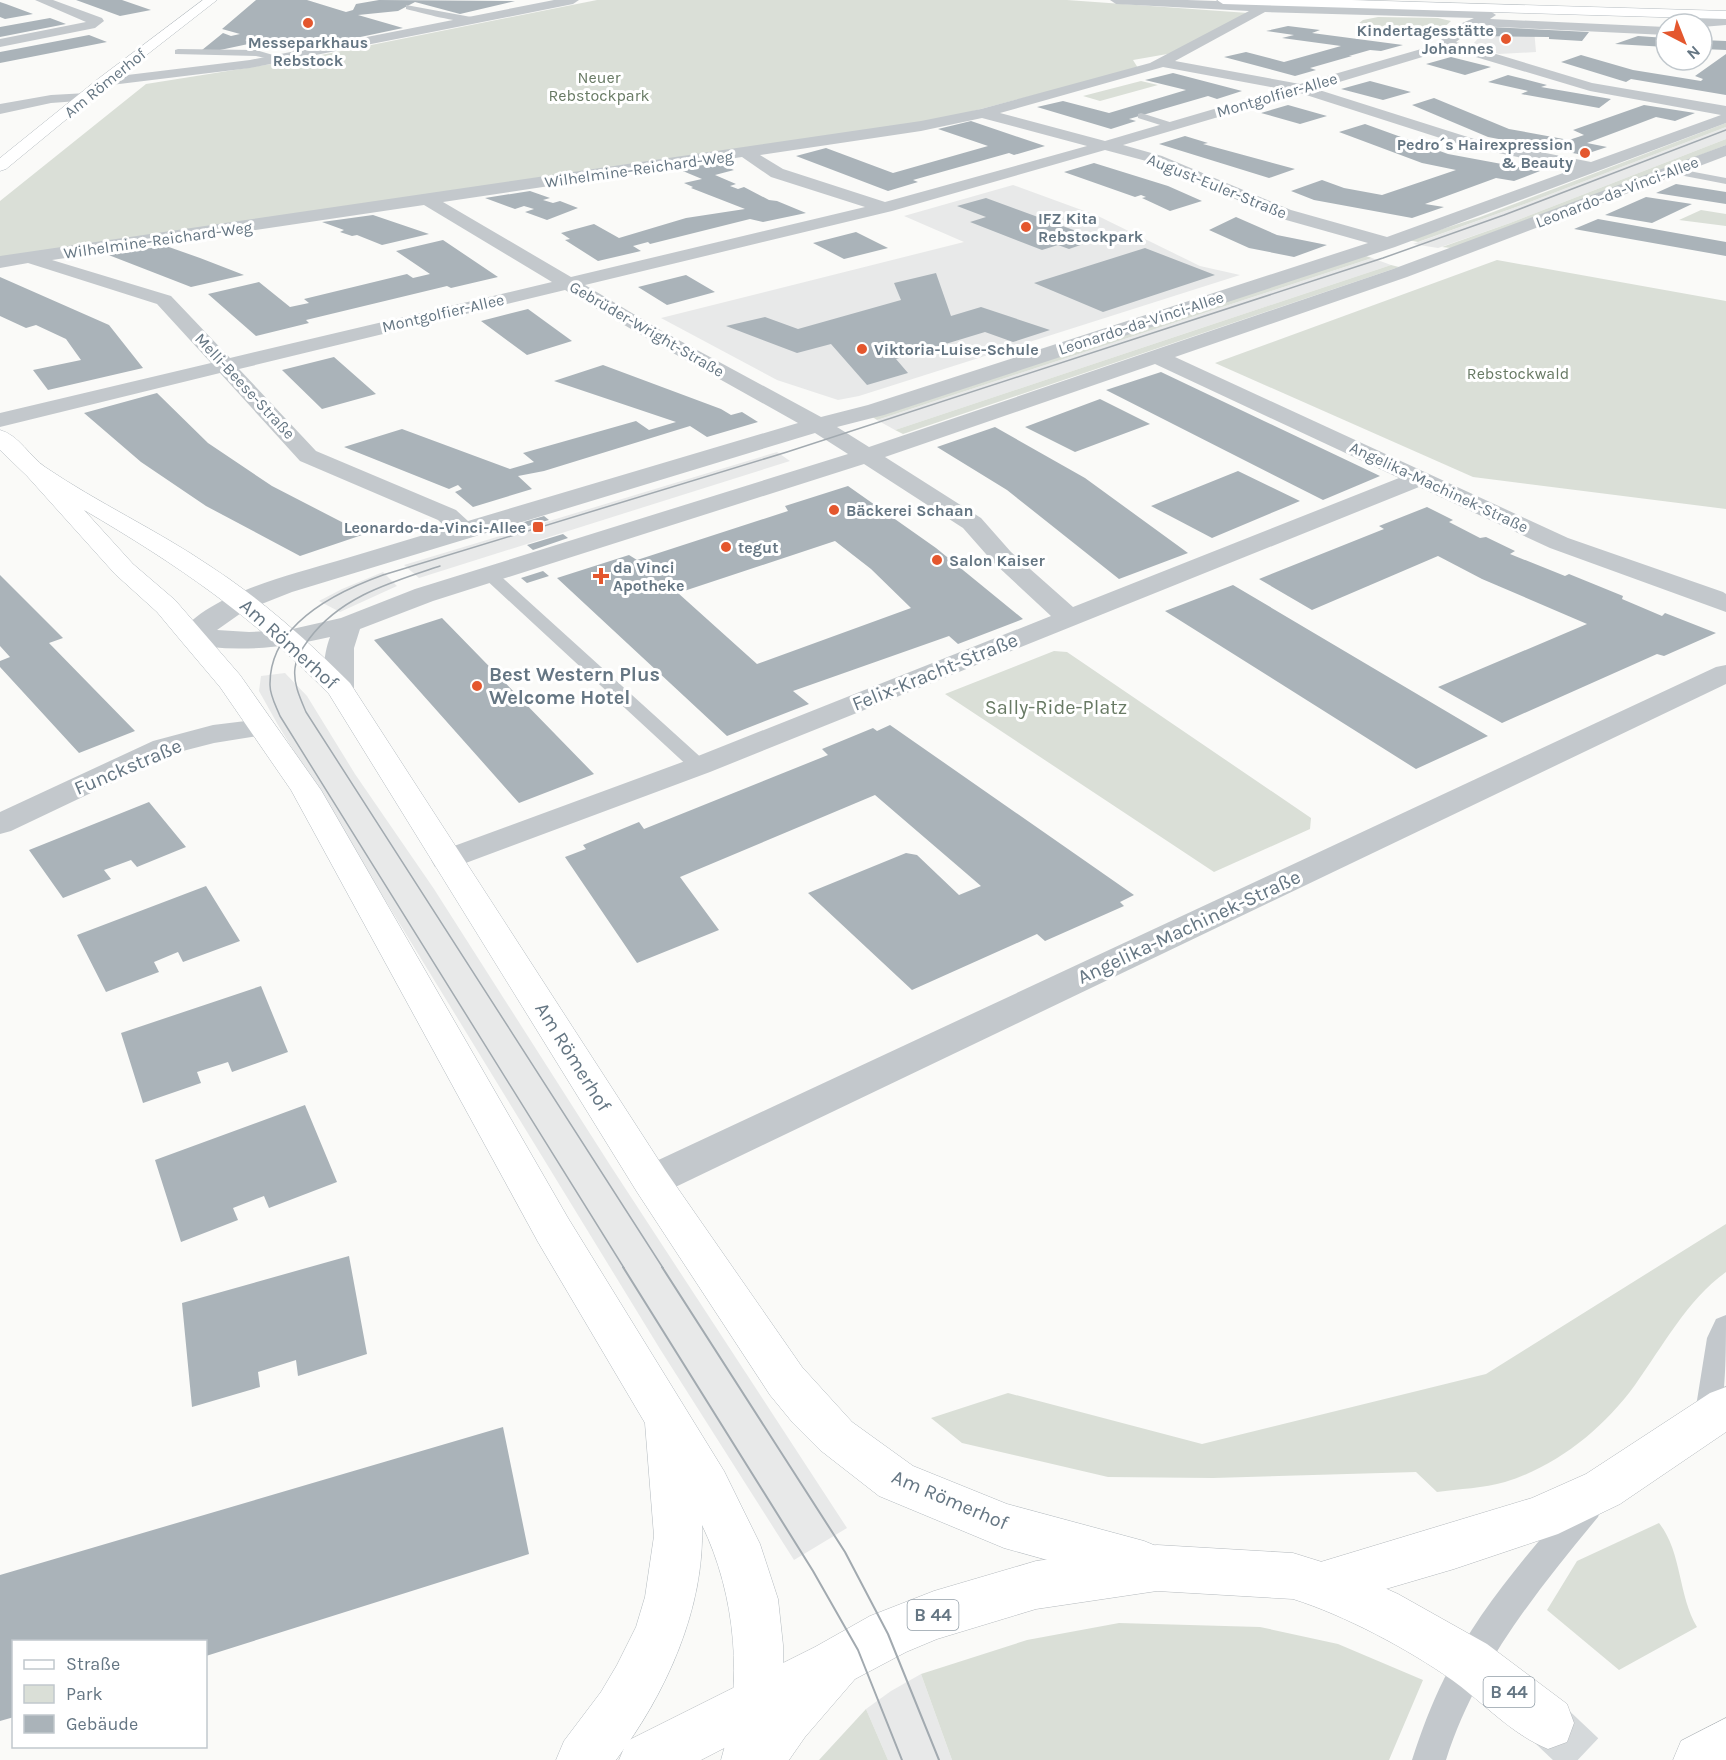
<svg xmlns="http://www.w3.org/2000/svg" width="1726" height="1760" font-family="Karla,sans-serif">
<rect width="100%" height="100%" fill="#fafaf8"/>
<path fill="#e8e9e9" d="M1489,27l45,2 2,23 -37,2 -28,-8z
M1726,127v12l-216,84 -72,25 -25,-4 117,-42z
M1013,185l85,31 102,50 40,9 -381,121 -21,4 -61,-20 -116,-62 303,-76 -60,-26z
M1372,258l19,7 -496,165 -18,-10z
M777,452l13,9 -371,117 -15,-13z
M383,572l14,14 -57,26 -21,-11 23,-12z
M285,673l22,23 48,78 79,115 176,276 237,363 -53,32 -134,-211 -382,-624 -19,-34 2,-15z
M921,1674l31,86h-64l-22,-51 25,-18z"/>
<path fill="#dadfd7" d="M597,0h470l181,13 -75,40 -40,7 5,8 -199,52 -939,138v-57l146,-117 150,-24z
M1378,17l60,1 13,3 -14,13 -79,-10 5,-4z
M1141,81l17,4 -58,16 -17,-5z
M1726,123v4l-196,75 -112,40 -10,-2 72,-23z
M1726,139v6l-221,86 -54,17 -9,-1 68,-24z
M1701,210l25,4v12l-47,-6z
M1363,255l9,3 -495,162 -6,-4z
M1497,260l229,41v208l-253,-32 -258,-114z
M1391,265l8,2 -496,167 -8,-4z
M1054,651l13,1 244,166 -1,11 -96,43 -269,-178z
M1726,1224v48c-39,28 -63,74 -91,113 -32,44 -78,81 -130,97 -21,6 -46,7 -68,10l-21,-20 -203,6 -105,-1 -146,-34 -31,-25 77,-25 194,51 284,-70z
M1659,1523c23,29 19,72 38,104l-78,43 -72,-60 30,-49z
M1119,1623l141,4 78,17 85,36 -34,80h-437l-31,-86 106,-34z
M866,1709l22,51h-69z"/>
<path fill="#aab3b9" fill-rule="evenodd" d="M76,0h46l29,10 -31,6z
M256,0h51l39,12 7,-2 3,-6 23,-4 136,1 -55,13 -45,-12 -17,9 -40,4 45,13 -109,23 -41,-13 -8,2 8,3 -33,7h-18l21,-17 8,3 9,-2 -18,-5z
M0,2l6,2 27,10 -28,5 -5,-2z
M50,18l16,6 -66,13v-10z
M1288,26l32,4 -8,3 91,12 -22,6 -11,-1 -21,6h3l-42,12 6,2 -21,6 -71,-19 22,-5 38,10 57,-16 -59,-8 12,-3 -28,-4z
M1489,27l100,5 -7,9 -33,-2v-2l-69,-1z
M89,35l18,7 -107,21v-11z
M1638,36l28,2v9l-51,-3z
M1702,40l24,1v9l-24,-1z
M1726,54v41l-95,-16 -5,3 -65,-20 20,-7 52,15 68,11 2,-2 -8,-3z
M1451,57l40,10 -26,8 -39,-11z
M1173,73l69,18 -25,8 -9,-3 -79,23 7,2 -25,8 -74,-22 26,-6 46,12 77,-23 -41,-10z
M1508,75l39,10 -6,2 70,12 -12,9 -78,-14 7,-3 -40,-9z
M1370,81l41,11 -28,8 -42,-11z
M1434,98l75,31 60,11 15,-5 -11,-5 71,-25 51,8 -20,8 -19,-4 -21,8 -48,18 20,4 -24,8 -95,-18 -76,-32z
M1288,105l39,11 -27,8 -39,-11z
M971,121l74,25 -31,9 -5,-2 -96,27 5,2 -30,9 -92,-35 30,-8 67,25 95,-27 -50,-17z
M1365,124l83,30 92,17 -26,10 -18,-3 -71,26 19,3 -32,11 -98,-18 -23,-9 31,-11 22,8 38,7 74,-25 -34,-7 -83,-31z
M1185,136l23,7 -5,1 92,25 -26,9 -110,-34z
M716,163l18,7 -19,5 21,9 -6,2 8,3 6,-2 25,13 8,1 29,12 -43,9 -13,-3 -100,25 -2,-2 -15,4 8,5 -43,10 -33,-21 5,-1 -9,-6 33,-9 25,14 67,-20 59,-9 -54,-21 2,-1 -9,-4 18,-4 -24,-10z
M1094,163l74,23 34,15 -32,10 -28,-13 4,-1 -5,-2 -6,2 -71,-25z
M1676,184l50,8v12l-70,-11z
M530,191l20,7 -7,2 10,3 7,-2 18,7 -31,12 -22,-8 9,-3 -10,-3 -9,3 -30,-11z
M1646,197l46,7 -40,19 -47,-8z
M986,198l112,41 -29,10 -11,-4 -16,5 -72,-28 16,-5 -29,-11z
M373,215l56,19 -47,11 -25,-10 -5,1 -12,-4 4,-2 -22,-8z
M1236,217l41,18 50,10 -33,12 -45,-9 -40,-18z
M1598,219l128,23v14l-152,-27z
M856,232l32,16 -44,11 -31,-16z
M443,240l55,37 -47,11 -4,-2 -141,34 3,3 -53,13 -48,-42 51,-12 31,25 19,-4 -5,-4 103,-25 6,4 17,-4 -34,-23z
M166,246l34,12 44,17 -53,12 -85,-33z
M1145,248l70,27 -112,37 -69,-29z
M936,273l15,43 30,-9 69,23 -37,12 -28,-10 -89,27 12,14 -41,12 -36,-41 -34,9 -71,-27 39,-9 33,12 103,-29 -7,-17z
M686,275l29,17 -48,13 -29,-18z
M0,277l109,48 34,43 -95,22 -15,-20 48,-10 -15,-21 -30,-14 -10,3 -26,-12z
M528,309l44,32 -45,14 -46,-34z
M334,357l42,37 -54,15 -40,-39z
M603,365l118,44 10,6 11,-3 16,10 -51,15 -17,-11 -146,45 -26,5 14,13 -59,18 -18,-15 7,-3 -4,-4 -9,4 -105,-42 58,-18 108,40 24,-7 -11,-9 113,-32 13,9 27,-8 -122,-41z
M1161,372l103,49 116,55 -57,24 -217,-110z
M157,393l51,50 64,43 93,48 -65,22 -94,-50 -65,-44 -57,-49z
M1100,399l50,25 -75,28 -50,-25z
M995,427l90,51 103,75 -69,26 -112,-89 -70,-43z
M1238,471l62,30 -88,37 -61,-32z
M848,486l88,62 87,71 -65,25 -9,-8 -156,55 16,13 -82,32 -170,-158 72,-23 8,5 151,-49 -3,-5zM835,541l36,28 40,39 -154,56 -79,-71z
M1427,507l26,13 -4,2 31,16 6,-1 29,14 -5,3 55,22 4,-2 54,22 -1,3 40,17 3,-3 51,20 -52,23 -7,-2 -155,69 -64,-36 149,-63 -105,-45 -44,-23 -126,54 -53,-31 125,-50 -5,-3z
M544,516l5,4 -38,11 -4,-4z
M563,534l5,4 -35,12 -6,-5z
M543,571l6,5 -22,7 -6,-5z
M0,575l63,63 -14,5 86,88 -56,22 -79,-86v-6l10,-4 -10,-11z
M1233,585l255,151 -72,33 -251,-158z
M442,618l152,156 -75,29 -145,-163z
M890,725l244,170 -14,7 4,4 -79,35 -8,-7 -125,56 -104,-97 98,-40 11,2 42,40 22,-9 -106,-91 -195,82 39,53 -82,33 -72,-106 21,-8 -3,-4 56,-23 5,7 184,-74 -6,-6 51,-21 4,3z
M149,802l37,45 -49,20 -6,-7 -27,10 7,9 -48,19 -34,-48z
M206,886l34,55 -57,21 -5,-10 -24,10 5,10 -53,20 -29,-57z
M261,986l27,66 -56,20 -4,-10 -31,10 4,11 -58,20 -22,-70z
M305,1105l32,77 -68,26 -5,-12 -31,12 5,12 -57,22 -26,-82z
M349,1256l18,98 -69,22 -2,-16 -38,12 2,15 -68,20 -10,-104z
M503,1427l26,127 -323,102v-15h-192v76l-14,4v-146z"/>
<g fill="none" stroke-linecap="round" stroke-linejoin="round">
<path stroke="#d5d9db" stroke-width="47" stroke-dasharray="47 24" stroke-linecap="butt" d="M1548,1723l39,37"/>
<g stroke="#b3babf" stroke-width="1">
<path id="secondary" d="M203,0h14l-109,85 -102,84 -6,2v-13l98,-79z
M1217,0h134l375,11v8l-503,-15z
M0,430c19,5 30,27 45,37 53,36 112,63 165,99 51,33 97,74 140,117l315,487 137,197 50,55 61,44 94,38 137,37 17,7 7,16 -7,16 -17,7 -140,-39 -125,-52 -59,-46 -27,-27 -23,-28 -133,-203 -308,-498c-77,-78 -151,-129 -245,-184l49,54 42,36 65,75 81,115 247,428 156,253 36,73 18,55 5,46 1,58 -4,36 -5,21h-54c23,-76 15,-165 -19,-235 3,83 -36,169 -86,235h-60l8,-19 37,-49 16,-27 19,-38 9,-30 9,-61 -9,-113 -107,-181 -247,-452 -71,-103 -38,-45 -25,-30 -42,-38 -88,-98 -27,-26z"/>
</g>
<g stroke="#b5babe" stroke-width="1">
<path id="primary" d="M1157,1545l136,8 45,14 60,27 89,50 80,60 7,19 -7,19 -19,7c-37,-15 -64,-46 -96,-69 -44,-31 -108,-65 -159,-81l-136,-8 -121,18 -99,30 -31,13 -51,27 -50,58 -16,23h-58l9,-20 -39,20h-82l8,-19 188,-94 55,-31 64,-25 102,-30z"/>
</g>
<g stroke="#b4b9bd" stroke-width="1">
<path id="highway" d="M1726,1387v45l-106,72 -62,30 -104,35 -133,39 -17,-7 -8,-17 8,-17 228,-69 54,-24 124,-81z
M1726,1718v42h-53l8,-19z"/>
</g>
<path fill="#c3c8cc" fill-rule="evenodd" d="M406,5l76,14c-13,8 -59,-6 -76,-10z
M178,49l78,1 27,8 -4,3 -23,-5 -81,-2v-4z
M1141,113l35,11 2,2 -5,3 -35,-11v-4z
M1673,168l53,10v6l-57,-11 -1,-2z
M489,569l6,2 211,191 3,4 -3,4h-14l-209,-193 -2,-3z
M1726,1315c0,34 0,83 -8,113l-10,4 -10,-4 -4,-9 13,-81 9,-19z
M1587,1493l11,4 4,10 -4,10c-62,75 -122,149 -152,243h-34c9,-28 19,-55 32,-81 33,-68 84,-125 132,-182z"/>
<path fill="#c3c8cc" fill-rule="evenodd" d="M35,0h18l49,18 2,3 -9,7 -95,19v-8l86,-17z
M554,0h25l-6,4 -323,64 -147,18 -7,-4 7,-4 147,-18z
M1110,0h77l303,11 6,4 -6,4 176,8v8l-190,-9 -20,16 136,41 134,23v17l-331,124 -511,168 -47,12 32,20 524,-178 333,-124v11l-319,121 -232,80 393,181 155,54 3,2v18l-176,-64 -131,-61 -709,285 -263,98 -12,-3 -4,-7 4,-7 253,-93 363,-144 -58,-54 -30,-34 -99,-64 -431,137 -73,28 -6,19v41l-4,6 -10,3 -10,-3c-10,-15 -6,-42 0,-58 -48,11 -99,17 -148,5l-4,-6c29,-42 112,-61 159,-75 37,-11 73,-22 110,-33l-9,-8 -138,-59 -80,-88 -220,54v-14l211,-50 -54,-59 -129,-41 -28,5v-12l921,-135 60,-12 169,-46 99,-52 -133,-7zM1265,12l209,6 -14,6 -25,21 -135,39 -125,-23zM1449,49l141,42 131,24 -130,47 -117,-23 -158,-50zM1163,67l119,22 -177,52 -105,-28zM1300,93l165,53 109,23 -187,68 -96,-27 -129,-54 -39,-11zM982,118l105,28 -202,56 -102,-33 -23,-14 161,-24zM1105,150l45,12 129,56 89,25 -500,162 -47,12 -159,-86 -77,-46 307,-74zM742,157l29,20 94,30 -294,70 -128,-75zM424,205l128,77 -322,76 -59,-62 -119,-36zM565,290l83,49 150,84 -330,98 -12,-11 -140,-59 -77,-82zM1155,364l244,114 -326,129 -62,-55 -30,-34 -96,-61zM815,433l33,21 -433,135 -74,29 -53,12 -39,2 -32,-2 27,-19 48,-19z
M1726,17v8l-24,2v-3h-27l7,-4z
M87,93l5,1 2,3 -2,3 -41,3 -51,11v-10l51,-9z
M1726,665v19l-1061,508 -14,5 -14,-5 -6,-11 6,-11 1079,-503z
M261,719l10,3 5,6 -5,6 -57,9 -39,10 -164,78 -11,3v-22l153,-71 60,-16z"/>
<use href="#secondary" fill="#fff" fill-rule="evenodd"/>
<use href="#primary" fill="#fff" fill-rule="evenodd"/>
<use href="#highway" fill="#fff" fill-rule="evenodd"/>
<path stroke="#a2aab0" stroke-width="1.5" d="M440,566c-48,16 -99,30 -131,73 -6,8 -13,18 -14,29 -2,15 5,30 11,44l357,556
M624,1268l-344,-552c-4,-10 -10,-20 -10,-31 -1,-60 66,-93 113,-110l404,-123 596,-194 121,-43 222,-85"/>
<path stroke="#a2aab0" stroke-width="2" d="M623,1267l190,304 45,79 44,110
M662,1267l183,285 43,82 51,126"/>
</g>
<g fill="#e4572e" stroke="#fff" stroke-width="2">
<circle cx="308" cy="23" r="6"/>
<circle cx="1506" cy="39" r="6"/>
<circle cx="1585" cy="153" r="6"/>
<circle cx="1026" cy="227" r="6"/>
<circle cx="862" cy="349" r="6"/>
<circle cx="834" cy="510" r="6"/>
<rect x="532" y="521" width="12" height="12" rx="3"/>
<circle cx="726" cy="547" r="6"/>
<circle cx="937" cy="560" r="6"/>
<path d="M598 567h6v6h6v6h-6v6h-6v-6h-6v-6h6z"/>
<circle cx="477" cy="686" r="6"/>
</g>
<g text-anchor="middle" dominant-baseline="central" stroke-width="6" stroke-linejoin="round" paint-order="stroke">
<g font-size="16" font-weight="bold" fill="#657683" stroke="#fff" text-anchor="start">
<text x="1494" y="30" text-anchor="end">Kindertagesstätte<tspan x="1494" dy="18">Johannes</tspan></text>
<text x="308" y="42" text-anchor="middle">Messeparkhaus<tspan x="308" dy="18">Rebstock</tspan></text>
<text x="1573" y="144" text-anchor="end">Pedro´s Hairexpression<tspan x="1573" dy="18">&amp; Beauty</tspan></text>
<text x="1038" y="218">IFZ Kita<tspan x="1038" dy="18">Rebstockpark</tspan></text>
<text x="874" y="349">Viktoria-Luise-Schule</text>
<text x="846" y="510">Bäckerei Schaan</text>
<text x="526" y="527" text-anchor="end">Leonardo-da-Vinci-Allee</text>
<text x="738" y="547">tegut</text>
<text x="949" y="560">Salon Kaiser</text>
<text x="613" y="567">da Vinci<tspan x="613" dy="18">Apotheke</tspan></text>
</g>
<g font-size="16" fill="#687a64" stroke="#fff">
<text x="599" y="77">Neuer<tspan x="599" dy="18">Rebstockpark</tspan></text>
<text x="1518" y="373">Rebstockwald</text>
</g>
<g font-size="16" fill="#657683" stroke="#fff">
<text transform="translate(105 83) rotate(-39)">Am Römerhof</text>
<text transform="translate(1277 95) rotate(-16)">Montgolfier-Allee</text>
<text transform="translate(639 169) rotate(-8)">Wilhelmine-Reichard-Weg</text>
<text transform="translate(1217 186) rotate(22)">August-Euler-Straße</text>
<text transform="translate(1617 192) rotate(-21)">Leonardo-da-Vinci-Allee</text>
<text transform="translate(158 240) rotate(-8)">Wilhelmine-Reichard-Weg</text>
<text transform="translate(443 313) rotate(-13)">Montgolfier-Allee</text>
<text transform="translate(1141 323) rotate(-18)">Leonardo-da-Vinci-Allee</text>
<text transform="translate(647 329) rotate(30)">Gebrüder-Wright-Straße</text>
<text transform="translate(245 386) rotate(47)">Melli-Beese-Straße</text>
<text transform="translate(1439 487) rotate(25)">Angelika-Machinek-Straße</text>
</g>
<g fill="#fff" stroke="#939fa8" stroke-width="1.5">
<rect x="907.5" y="1600" width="51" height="30" rx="4.5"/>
<rect x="1483.5" y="1677" width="51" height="30" rx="4.5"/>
</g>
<g font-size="18" font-weight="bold" fill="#657683">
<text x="933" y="1615">B 44</text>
<text x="1509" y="1692">B 44</text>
</g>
<g font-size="20" fill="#657683" stroke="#fff">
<text transform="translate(289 644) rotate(42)">Am Römerhof</text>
<text transform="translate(935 672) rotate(-22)">Felix-Kracht-Straße</text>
<text transform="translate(128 767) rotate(-23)">Funckstraße</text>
<text transform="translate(1189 927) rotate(-25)">Angelika-Machinek-Straße</text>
<text transform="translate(573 1057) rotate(58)">Am Römerhof</text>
<text transform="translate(950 1500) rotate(23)">Am Römerhof</text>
</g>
<g font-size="20" font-weight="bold" fill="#657683" stroke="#fff" text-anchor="start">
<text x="489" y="674">Best Western Plus<tspan x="489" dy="23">Welcome Hotel</tspan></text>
</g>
<g font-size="20" fill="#687a64" stroke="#fff">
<text x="1056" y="707">Sally-Ride-Platz</text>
</g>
</g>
<rect x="12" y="1640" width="195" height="108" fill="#ffffff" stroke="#c1c8cd" stroke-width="1.5"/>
<rect x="24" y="1660" width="30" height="9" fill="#ffffff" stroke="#c1c8cd" stroke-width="1.5"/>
<text x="66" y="1670" font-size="18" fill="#657683">Straße</text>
<rect x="24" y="1685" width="30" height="18" fill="#dadfd7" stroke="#c1c8cd" stroke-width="1.5"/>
<text x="66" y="1700" font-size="18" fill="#657683">Park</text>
<rect x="24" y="1715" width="30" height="18" fill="#aab3b9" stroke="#c1c8cd" stroke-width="1.5"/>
<text x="66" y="1730" font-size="18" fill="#657683">Gebäude</text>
<g transform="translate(1684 42) rotate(138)"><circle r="28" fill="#ffffff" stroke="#c1c8cd" stroke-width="1.5"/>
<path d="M0-4.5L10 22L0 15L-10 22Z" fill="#e4572e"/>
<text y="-9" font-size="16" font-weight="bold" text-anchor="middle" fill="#657683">N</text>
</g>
</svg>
